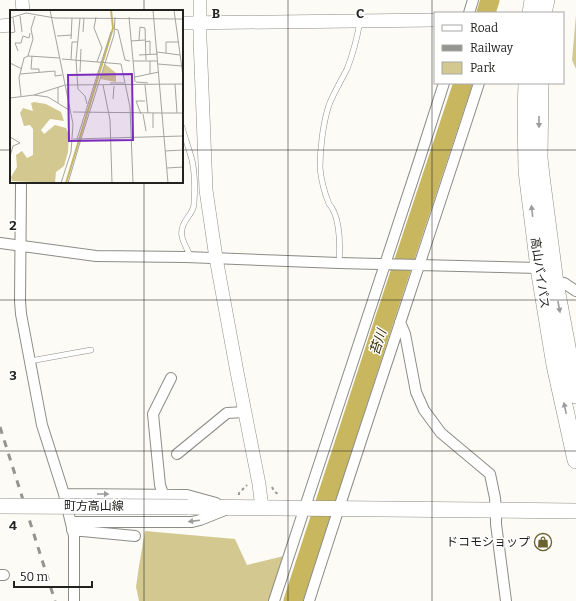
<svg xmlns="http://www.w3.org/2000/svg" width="576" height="601" font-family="Bitter,'Noto Sans JP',serif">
<rect width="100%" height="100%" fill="#fcfbf6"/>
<path fill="#d3c990" d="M576,15v54l-4,-9z
M145,531l90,8 12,26 37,-9 -15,45h-130l-3,-14 3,-21z"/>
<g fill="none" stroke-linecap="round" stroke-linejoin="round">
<path stroke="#c8b75e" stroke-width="19" d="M486,13l4,-13
M293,601l91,-280 79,-238"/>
<g stroke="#8c8c87" stroke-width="6">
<path id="service" d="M182,127c3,11 7,22 10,33 3,14 3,29 2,43 0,6 -3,10 -6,14 -12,16 -5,24 3,40
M339,263c1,-14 1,-38 -5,-51 -1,-3 -3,-6 -5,-8 -4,-10 -8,-26 -9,-36 0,-19 3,-45 9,-63 5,-13 12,-24 18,-36 6,-15 10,-31 13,-47
M30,361l61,-11"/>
</g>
<g stroke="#8c8c87" stroke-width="12">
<path id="minor" d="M469,13l4,-13
M21,182l-1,119 1,13 21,111 22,69 10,42v65
M0,243l96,13 90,1 153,6 200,5
M555,283h9l12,8
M400,322l5,12 11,58 8,18 17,23 49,41 5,24 1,12v14l10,77
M177,454l50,-41 18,-1
M64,494l123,1 29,8
M163,494l-3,-9 -7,-71 18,-36
M71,522h121l8,-2 25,-10
M72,530l63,6
M0,575h4
M274,601l146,-443 24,-75
M309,601c55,-173 114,-345 170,-518"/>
</g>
<g stroke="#8c8c87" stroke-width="14">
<path id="tertiary" d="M22,0l1,11
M200,0v39l6,151 10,68 21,114 22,112 3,24
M182,23l253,-3
M0,26l11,-1"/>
</g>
<g stroke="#8c8c87" stroke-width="16">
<path id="secondary" d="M188,507l388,4"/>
</g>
<g stroke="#8c8c87" stroke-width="18">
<path id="trunk" d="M531,13l2,-13
M543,13l3,-13
M527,83l-1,29 1,59 12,97 16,97 21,95
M540,83l-1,75 2,18 14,107 21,112"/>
</g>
<path stroke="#9b9a97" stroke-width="2" stroke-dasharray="3 3" stroke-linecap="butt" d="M272,487l2,4 5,4
M239,495v-2l8,-8"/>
<use href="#service" stroke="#fff" stroke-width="5"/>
<use href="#minor" stroke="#fff" stroke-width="10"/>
<use href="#tertiary" stroke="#fff" stroke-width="13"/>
<use href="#secondary" stroke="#fff" stroke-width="15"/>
<use href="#trunk" stroke="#fff" stroke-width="17"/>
<path stroke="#959490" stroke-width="3" stroke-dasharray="7 7" stroke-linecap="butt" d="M0,427l55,174"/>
<g stroke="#8c8c87" stroke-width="16" stroke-linecap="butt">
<path id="secondary-bridge" d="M0,506l188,1"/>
</g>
<use href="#secondary-bridge" stroke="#fff" stroke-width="15"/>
</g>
<defs><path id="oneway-solid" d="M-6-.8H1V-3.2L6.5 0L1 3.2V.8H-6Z"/></defs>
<g fill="#9c9c9b">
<use href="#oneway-solid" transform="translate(539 122) rotate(90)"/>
<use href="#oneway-solid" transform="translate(532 211) rotate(-97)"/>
<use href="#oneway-solid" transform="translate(559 307) rotate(79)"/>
<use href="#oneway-solid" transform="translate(565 408) rotate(-102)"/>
<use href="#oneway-solid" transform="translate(103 494)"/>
<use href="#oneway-solid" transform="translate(194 521) rotate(173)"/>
</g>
<path fill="none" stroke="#222220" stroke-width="1" stroke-opacity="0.55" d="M144,0v11M288,0v601M432,0v601M0,150h11M182,150h394M144,182v419M0,300h576M0,451h576"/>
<defs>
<g id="shop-ring" transform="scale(0.9)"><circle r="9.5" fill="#fff" stroke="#6b622e" stroke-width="1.5"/><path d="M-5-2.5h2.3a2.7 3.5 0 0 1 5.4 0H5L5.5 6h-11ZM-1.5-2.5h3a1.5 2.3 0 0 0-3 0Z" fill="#6b622e"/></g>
</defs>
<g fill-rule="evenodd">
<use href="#shop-ring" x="543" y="542"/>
</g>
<g text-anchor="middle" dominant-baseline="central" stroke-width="3" stroke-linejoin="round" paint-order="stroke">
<g font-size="12" fill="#222220" stroke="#fff">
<text transform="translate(540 273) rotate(82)">高山バイパス</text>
<text x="94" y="506">町方高山線</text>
</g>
<g font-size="12" fill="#222220" stroke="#fff" text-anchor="end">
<text x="530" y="542">ドコモショップ</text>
</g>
<g font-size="13" font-style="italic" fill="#312a02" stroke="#fff">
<text transform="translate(378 342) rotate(-72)">苔川</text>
</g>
</g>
<g transform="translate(10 10)">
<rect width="173" height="173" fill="#fcfbf6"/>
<path d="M95,54l11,9v9l-16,-3zM24,92l12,2 15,8 3,9 -14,-2 -9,11 3,4 11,-9 11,3 3,7 -1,17 -4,14 -8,6 -1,11 -43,-2 -1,-4 6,-10 -1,-12 6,-4 5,7 6,-3v-26l-3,-4 -6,1 -4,-13 3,-5 10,3 -2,-8z" fill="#d3c990"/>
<path fill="none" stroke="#c8b75e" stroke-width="2" d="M56,173l47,-155 -2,-18"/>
<path fill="none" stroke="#a5a4a0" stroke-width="1" d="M40,0l23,114 -2,28 -10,31M143,0l15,173M164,0l9,66M10,6l2,16M86,7l-2,11 8,20 -5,14M119,7l6,65M0,8l16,-5 29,5 128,1M105,19l3,1 7,30 5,1M73,22l1,-14M0,23l5,-1 -2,-14M47,26l15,-1M61,29l1,-21M129,30l1,-13 5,1 1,32M121,31l14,-1M135,32l5,-1v13M8,41l-3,-8h6l2,-7 6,2 1,-5M147,42l23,3M156,43v-11h12M129,45l19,-1M18,46l32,2M22,46l-1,13h8v3M52,49l59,5 9,43 3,76M61,50l1,-18h6M66,50l2,29 7,7 2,8M66,50l4,-42M123,51h25M0,53l12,6M91,53l10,-31M148,54l24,2M70,62l1,-23M10,64l35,-3v5l7,-1M140,64v-13M125,67l24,-5M126,72l12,1M100,73h14M165,74l2,29M56,75l117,-1M93,75l7,35 2,63M135,75l3,28M48,77v16M24,85l14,2 21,13M11,86l-2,-18 5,-20 4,-2 5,-17 -2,-10 4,-13M0,88l24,-3 31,-10M103,89l1,-13M63,102l89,1M143,103v15M152,103h21M131,104l-5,-13h9M133,104l3,17M0,127l10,6 -7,3 -3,10M63,129l110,-3M67,129l24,-76M71,129l33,-104 1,-18M155,141l18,-1M157,158l16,-1M58,173l13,-44"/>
<path fill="#7b2cbf" fill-opacity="0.15" stroke="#7b2cbf" stroke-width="2" d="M122,64l1,66 -64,1 -1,-66z"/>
<rect width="173" height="173" fill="none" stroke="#222220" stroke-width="2"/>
</g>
<g font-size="13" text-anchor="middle" font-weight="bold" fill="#222220" stroke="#fff" stroke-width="3" stroke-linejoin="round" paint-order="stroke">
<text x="216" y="18">B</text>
<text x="360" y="18">C</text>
<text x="13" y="230">2</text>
<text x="13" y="380">3</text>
<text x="13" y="530">4</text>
</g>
<rect x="434" y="12" width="130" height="72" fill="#ffffff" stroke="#a7a7a6"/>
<rect x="442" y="25" width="20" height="6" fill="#ffffff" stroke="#a7a7a6"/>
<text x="470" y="32" font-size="12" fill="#222220">Road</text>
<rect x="442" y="45" width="20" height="6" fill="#959490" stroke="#a7a7a6"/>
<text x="470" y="52" font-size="12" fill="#222220">Railway</text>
<rect x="442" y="62" width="20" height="12" fill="#d3c990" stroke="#a7a7a6"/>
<text x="470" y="72" font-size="12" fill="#222220">Park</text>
<path d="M14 581v6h78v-6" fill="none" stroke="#222220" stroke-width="2"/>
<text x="20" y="581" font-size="12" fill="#222220" stroke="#ffffff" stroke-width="3" paint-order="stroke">50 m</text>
</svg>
